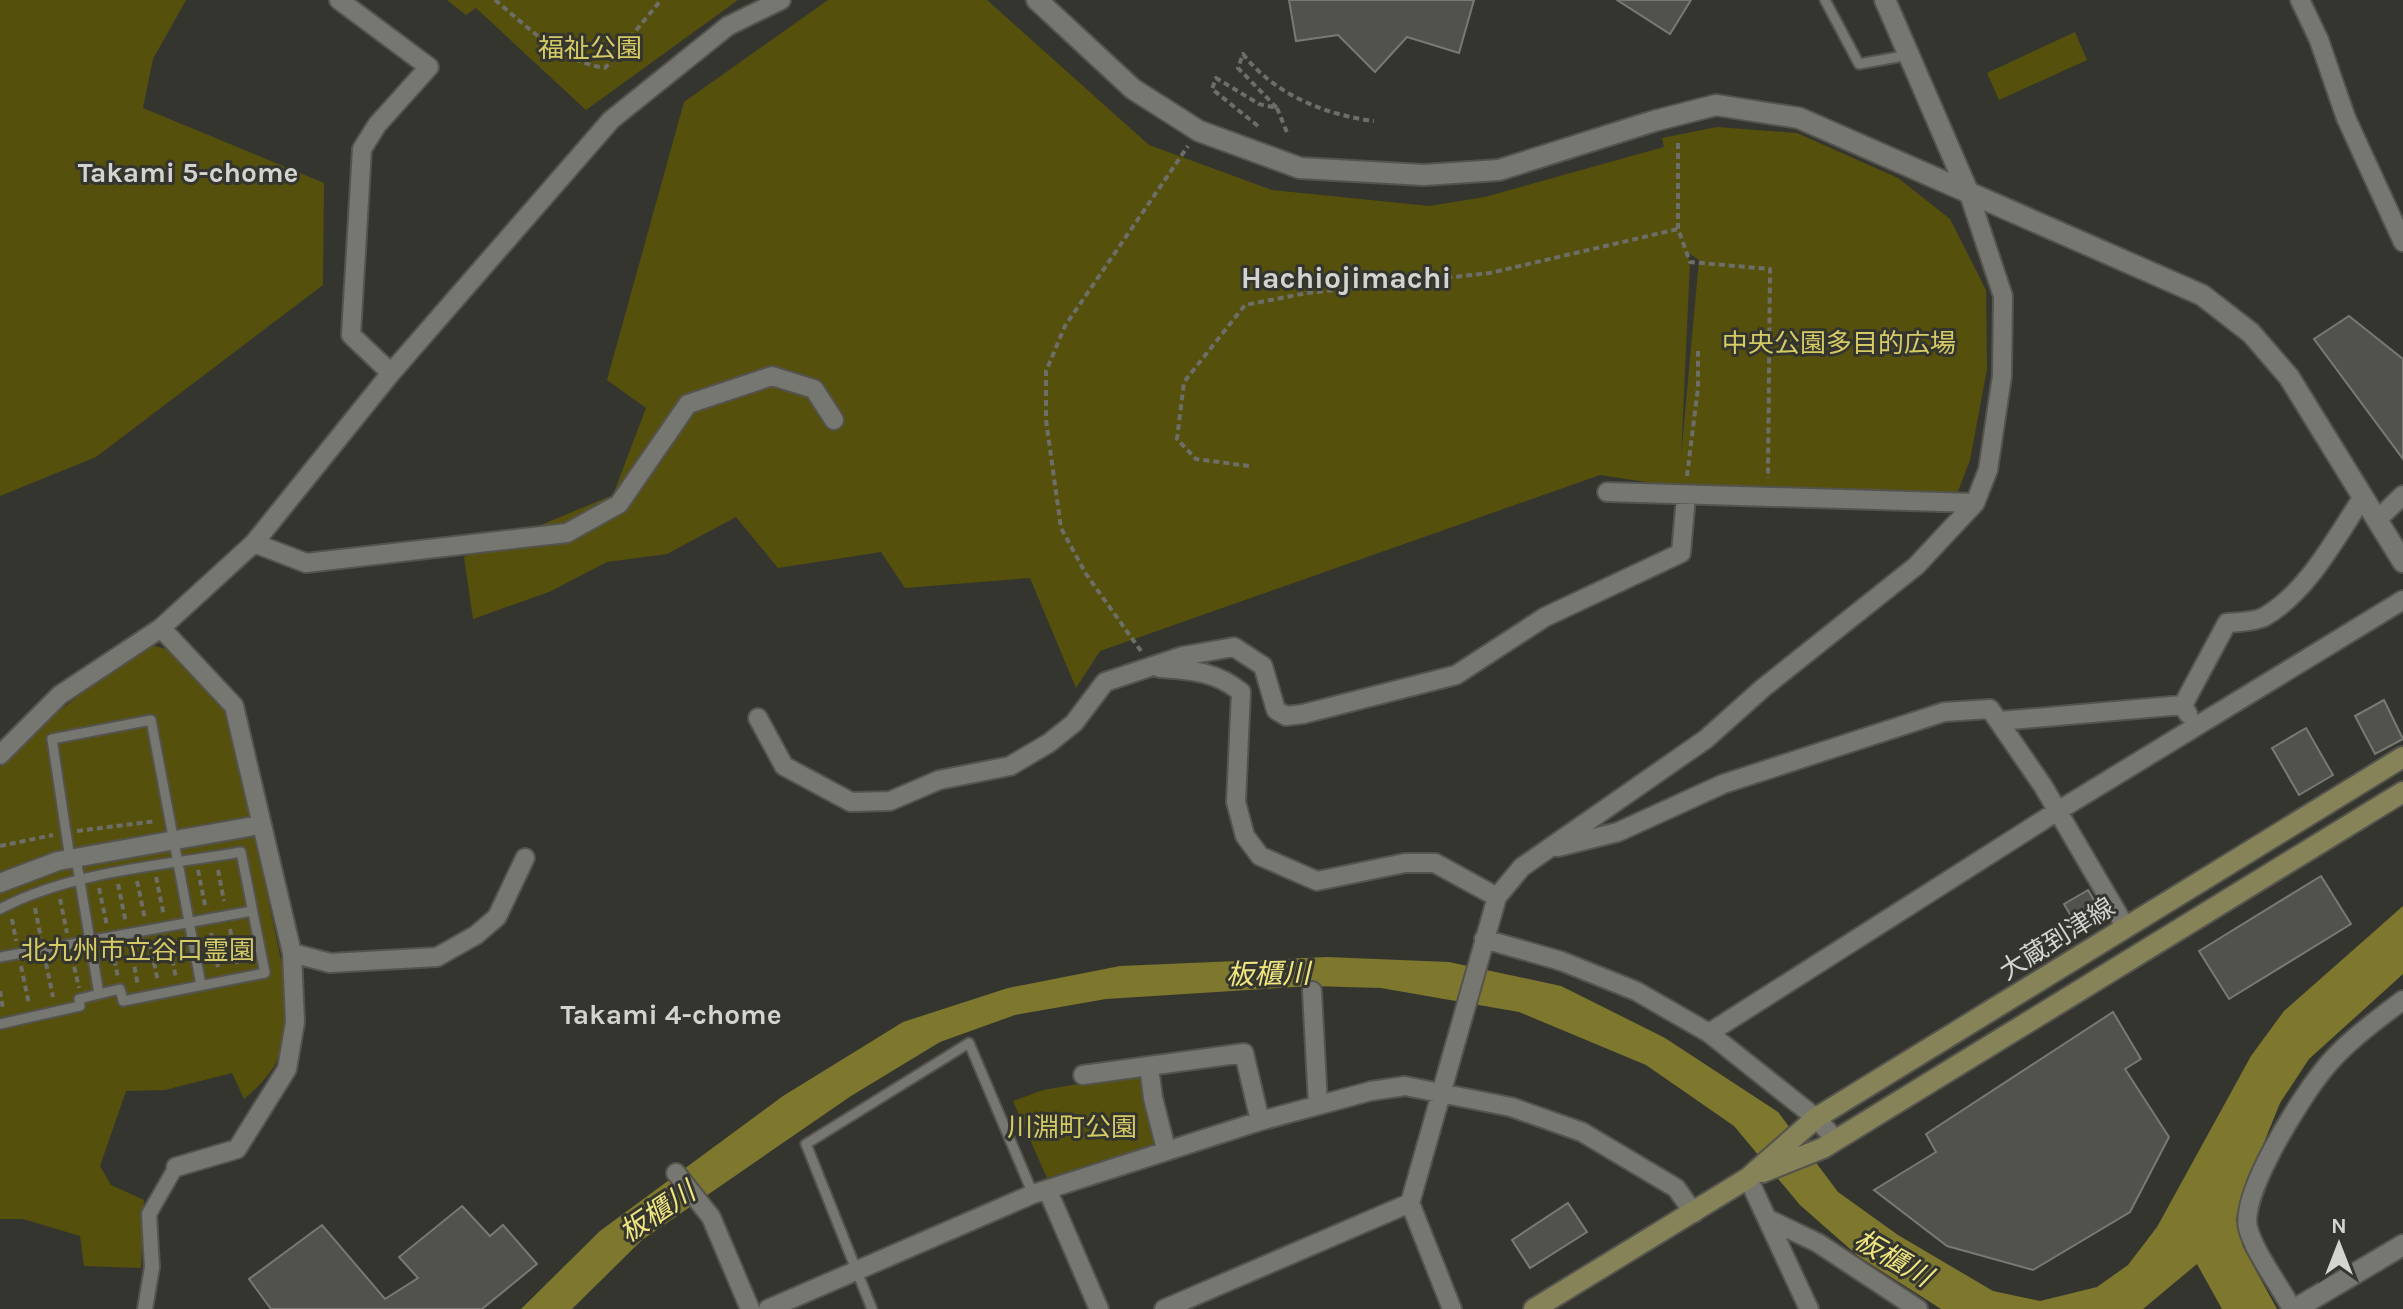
<svg xmlns="http://www.w3.org/2000/svg" width="2403" height="1309" font-family="Karla,'Noto Sans JP',sans-serif">
<rect width="100%" height="100%" fill="#35352f"/>
<path fill="#56500d" fill-rule="evenodd" d="M0,0h186l-33,59 -10,49 181,75 -1,102 -227,172 -96,39z
M447,0h291l-152,110 -110,-102 -10,7z
M828,0h159l162,145 123,45 157,16 56,-9 179,-50 -2,-9 55,-11 80,6 101,45 52,41 36,71 1,79 -17,91 -13,34 -278,-7 -79,-12 -500,176 -24,37 -46,-110 -125,10 -24,-36 -103,16 -42,-51 -69,37 -60,8 -58,30 -76,27 -9,-62 149,-62 33,-87 -39,-28 77,-278zM1687,252l12,8 -18,197 9,-195z
M2075,32l12,28 -88,40 -12,-27z
M154,646l13,3 62,66 62,292c-8,45 -11,62 -47,92l-12,-26 -67,17 -39,1 -26,75 11,19 33,15 -3,68 -57,-2 -4,-30 -57,-17h-23v-452l51,-50 86,-66z
M1143,1073l17,70 -113,35 -34,-77 30,-11z"/>
<path fill="#7e772e" d="M2403,906v68l-94,85 -29,44 -34,84 -10,32 7,28 34,62h-55l-25,-45 -54,45h-202l-83,-53 -58,-51 -66,-79 -88,-61 -127,-53 -138,-24 -70,-2 -205,13 -91,16 -75,27 -89,54 -209,144 -70,69h-51l79,-78 183,-135 120,-74 105,-34 112,-22 207,-9 122,5 112,24 104,52 113,74 60,80 60,43 95,56 47,10 57,-14 31,-22 29,-38 94,-171 33,-45z"/>
<path fill="#52524c" stroke="#797973" stroke-width="2" d="M1289,0h185l-15,53 -52,-16 -32,35 -37,-37 -42,6z
M1617,0h74l-21,34z
M2349,316l54,43v100l-89,-120z
M2384,700l19,39 -28,15 -20,-38z
M2306,728l27,47 -34,20 -27,-47z
M2321,876l30,48 -122,75 -30,-48z
M2088,890l14,24 -24,14 -14,-24z
M2113,1012l28,47 -16,10 44,68 -39,75 -97,58 -86,-24 -73,-56 62,-38 -10,-18z
M1568,1203l19,29 -57,36 -18,-28z
M462,1206l28,30 13,-11 34,39 -55,45h-211l-22,-30 73,-54 63,74 33,-21 -19,-21z"/>
<g fill="none" stroke-linecap="round" stroke-linejoin="round">
<g stroke="#54534e" stroke-width="13">
<path id="service" d="M1825,0l34,64 50,-9
M76,858l23,136
M70,859l-18,-120 99,-19 50,265
M0,909c72,-38 161,-43 241,-57l24,121 -142,28 -3,-12 -41,10 1,7 -80,18
M0,957l252,-46
M872,1309l-66,-165 163,-101 64,151"/>
</g>
<g stroke="#54534e" stroke-width="18">
<path id="pedestrian" d="M145,1309l7,-42 -3,-53 27,-47"/>
</g>
<g stroke="#54534e" stroke-width="22">
<path id="minor" d="M339,0l90,67 -52,58 -15,24 -11,186 40,38
M2300,0l19,40 27,78 57,124
M1607,492l368,11
M2378,519l25,-24
M254,543l52,20 261,-30 52,-29 69,-100 84,-28 42,13 20,31
M161,628l73,78 58,247 38,10 107,-6 39,-22 21,-18 28,-59
M1160,668c32,2 57,4 81,24l-5,110 9,34 15,20 57,25 88,-18h30l62,34
M2183,705l44,-82c11,-1 27,-1 37,-6 44,-25 72,-80 99,-120
M758,718l26,48 67,36 39,-1 49,-21 71,-14 39,-23 25,-20 31,-41 78,-26 51,-9 29,19 13,44 10,6 17,-2 153,-39 89,-58 136,-64 5,-56
M2000,721l183,-16 5,9
M0,755l60,-60 101,-67 93,-85 137,-170 220,-253 117,-94 53,-26
M1558,847l60,-15 105,-48 221,-72 46,-3 53,77 82,140
M0,883l58,-22 202,-36
M1484,939l77,22 75,30 73,42 107,85 20,22
M1312,991l6,114
M1709,1033l347,-221 347,-212
M1149,1066l4,32 13,51
M1083,1075l161,-22 16,68
M176,1167l61,-18 50,-80 8,-47 -3,-69
M676,1173l35,44 39,92
M1748,1178l61,131
M1048,1191l51,118
M1770,1220l48,23 100,66
M768,1309l265,-115 227,-73 111,-30 34,-5 106,21 71,25 94,56 18,25
M1164,1309l246,-106
M1452,1309l-42,-106 87,-306 25,-30 184,-128 57,-51 153,-122 59,-63 13,-33 14,-94 1,-80 -34,-102
M2292,1309c-12,-23 -38,-57 -44,-81 -8,-34 51,-127 73,-155 22,-29 53,-51 82,-73"/>
</g>
<g stroke="#54534e" stroke-width="24">
<path id="tertiary" d="M1037,0l96,89 66,42 101,37 124,7 75,-5 155,-49 62,-16 83,13 403,177 49,38 38,44 114,185
M1885,0l84,194
M2295,1309l108,-64"/>
</g>
<g stroke="#54534e" stroke-width="24">
<path id="secondary" d="M1763,1172l60,-24 580,-356
M1534,1309l214,-131 68,-60 587,-361"/>
</g>
<path stroke="#6e6e69" stroke-width="4" stroke-dasharray="6 4" stroke-linecap="butt" d="M495,0c34,28 65,61 110,68l56,-68
M1277,108l11,27
M1258,126l-46,-37 4,-11 43,26 18,4 -39,-40 5,-14c31,40 82,61 131,67
M1678,143v86l12,33 80,7 -2,209
M1249,466l-53,-7 -19,-20 7,-57 61,-77 62,-12 183,-20 188,-44
M1687,476l11,-88v-37
M1141,651l-55,-77 -25,-46 -15,-108v-49l19,-45 123,-180
M77,831l79,-10
M0,846l53,-11
M198,870l7,35
M218,870l6,31
M156,877l8,39
M137,881l8,38
M118,884l8,39
M99,888l8,38
M60,899l7,34
M35,908l6,30
M12,919l4,22
M230,929l7,35
M211,933l7,34
M169,940l7,39
M150,943l8,39
M131,947l7,39
M112,950l6,27
M72,957l7,31
M46,963l7,34
M21,966l8,38
M0,991l3,18"/>
<use href="#service" stroke="#777771" stroke-width="9"/>
<use href="#pedestrian" stroke="#777771" stroke-width="14"/>
<use href="#minor" stroke="#777771" stroke-width="18"/>
<use href="#tertiary" stroke="#777771" stroke-width="20"/>
<use href="#secondary" stroke="#868359" stroke-width="20"/>
</g>
<g text-anchor="middle" dominant-baseline="central" stroke-width="6" stroke-linejoin="round" paint-order="stroke">
<g font-size="26" fill="#d5cb65" stroke="#35352f">
<text x="590" y="48">福祉公園</text>
<text x="1839" y="343">中央公園多目的広場</text>
<text x="138" y="950">北九州市立谷口霊園</text>
<text x="1072" y="1127">川淵町公園</text>
</g>
<g font-size="26" fill="#d3d3cf" stroke="#35352f">
<text transform="translate(2057 939) rotate(-32)">大蔵到津線</text>
</g>
<g font-size="28" font-weight="bold" fill="#d3d3cf" stroke="#35352f">
<text x="188" y="172">Takami 5-chome</text>
<text x="671" y="1014">Takami 4-chome</text>
</g>
<g font-size="28" font-style="italic" fill="#efe680" stroke="#35352f">
<text transform="translate(1268 974) rotate(-1)">板櫃川</text>
<text transform="translate(657 1212) rotate(-34)">板櫃川</text>
<text transform="translate(1893 1258) rotate(30)">板櫃川</text>
</g>
<g font-size="30" font-weight="bold" fill="#d3d3cf" stroke="#35352f">
<text x="1346" y="278">Hachiojimachi</text>
</g>
</g>
<g transform="translate(2339 1245)" stroke="#35352f" stroke-width="6" paint-order="stroke">
<path d="M0-6L14 30L0 20L-14 30Z" fill="#d3d3cf"/>
<text y="-12" font-size="22" font-weight="bold" text-anchor="middle" fill="#d3d3cf">N</text>
</g>
</svg>
